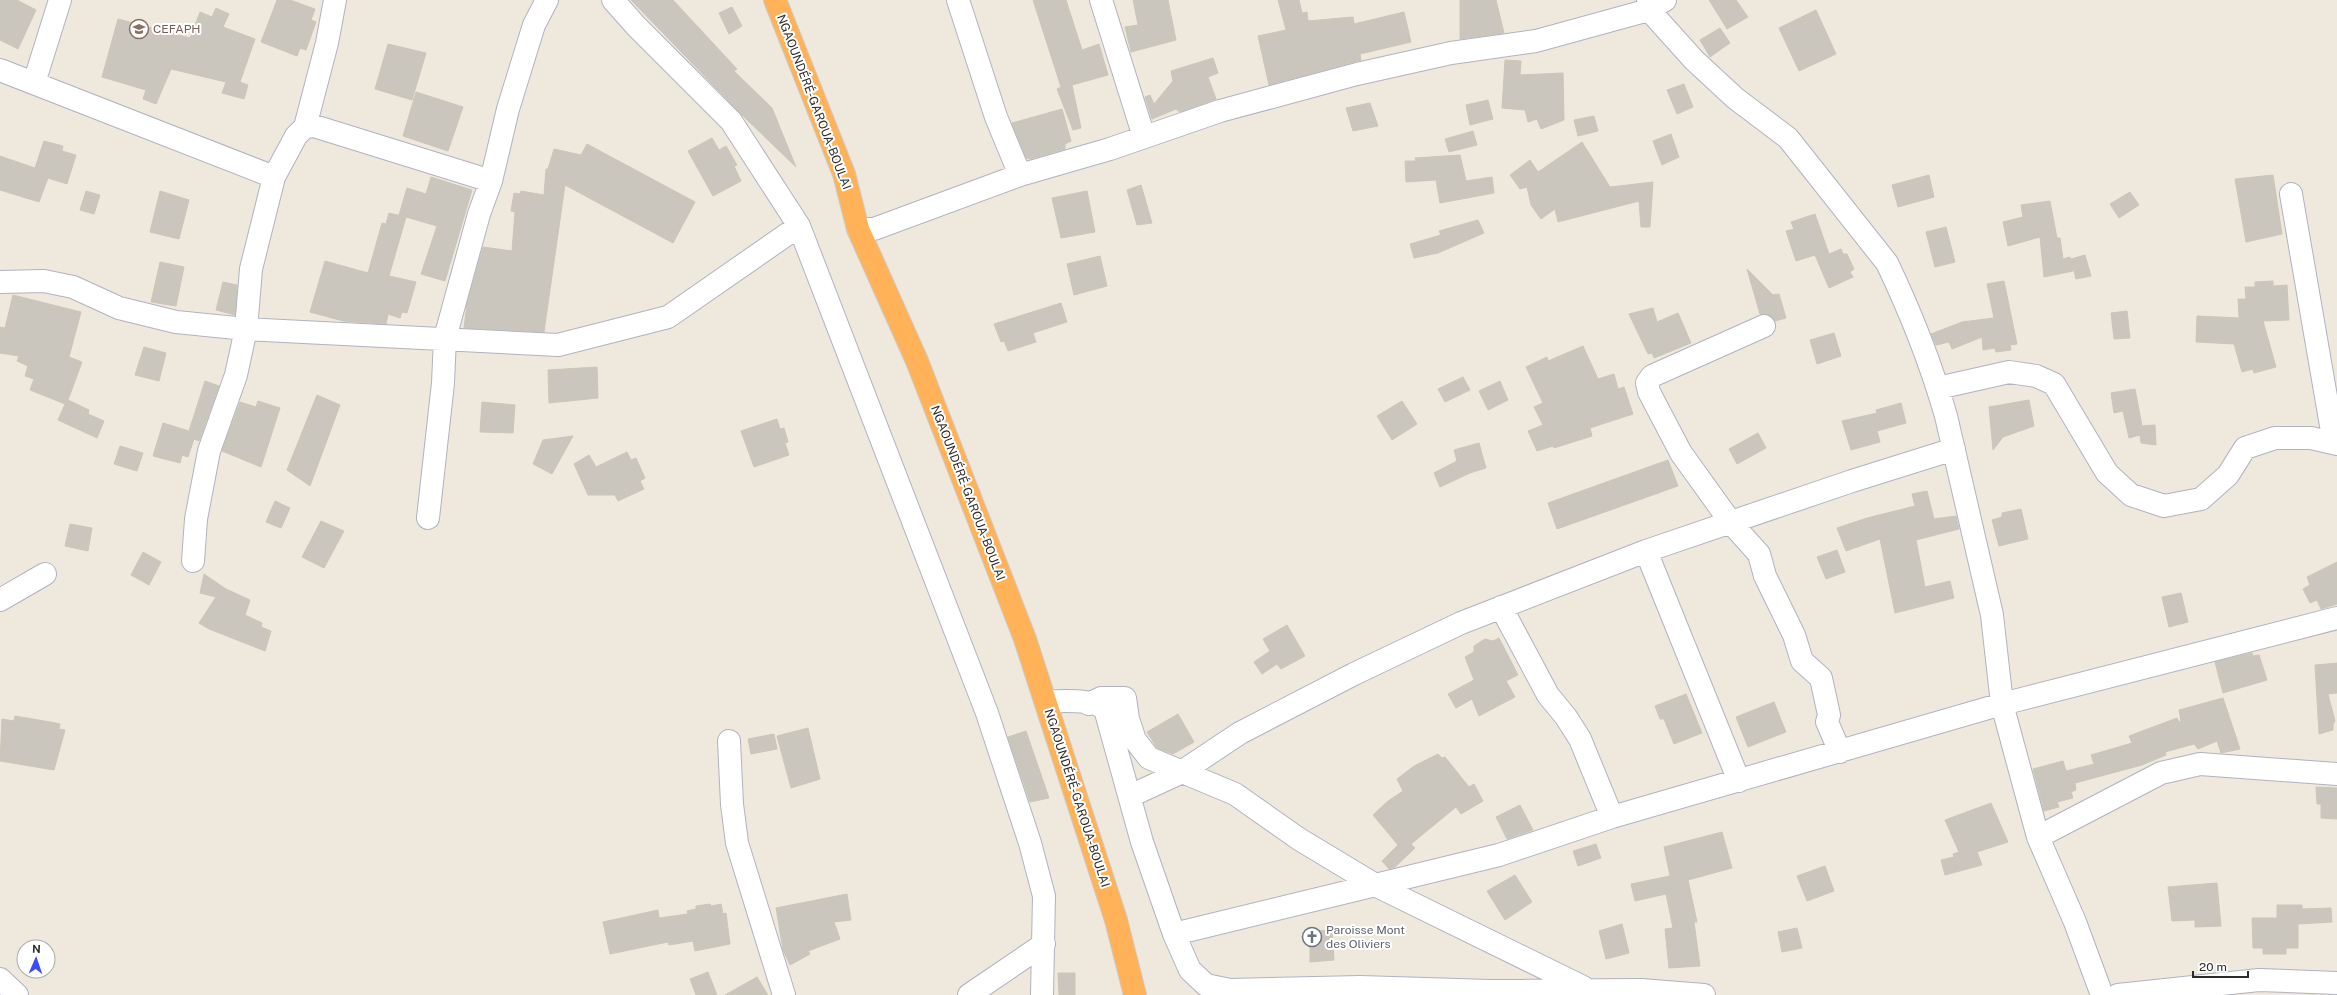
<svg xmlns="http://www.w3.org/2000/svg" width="2337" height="995" font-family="'Public Sans',sans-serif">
<rect width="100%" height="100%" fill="#efe9dd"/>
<path fill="#cac6bd" stroke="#cbc6b7" d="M0,0h17l19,10 -18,39 -18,-9z
M277,0h13l25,9 -4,11 5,2 -10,28 -6,-2 -3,8 -36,-14z
M631,0h42l64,69 -3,2 38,37 24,59 -54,-52z
M1033,0h33l16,50 17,-6 9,31 -36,10 9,43 -8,2 -16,-41 4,-2z
M1133,0h35l8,40 -45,12 -6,-25 13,-2z
M1278,0h21l3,13 5,-1 1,9 45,-4 1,7 50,-12 7,30 -51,12 1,6 -92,25 -11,-49 28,-6z
M1460,0h36l8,33 -44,6z
M1709,0h27l12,17 -21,12z
M732,7l10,19 -13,8 -10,-21z
M216,8l13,6 -6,13 32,12 -15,43 8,3 -4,14 -22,-6 4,-11 -55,-13 -15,35 -13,-5 3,-9 -44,-13 16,-58 72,19 10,-26 12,5z
M1816,10l20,44 -37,17 -20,-43z
M1720,28l10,15 -20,14 -10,-17z
M388,44l38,9 -14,47 -37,-11z
M1213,58l5,15 -10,4 8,22 -36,13 -4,-3 -24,10 -7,-22 5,-2 4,9 19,-23 -2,-10z
M1505,60l16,1 -1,14 43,-2 1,47 -23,9 -4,-10 -9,3 -3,-12 -23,-2z
M1684,84l9,23 -16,7 -10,-24z
M416,92l47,15 -15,44 -45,-15z
M1488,100l5,19 -23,6 -4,-20z
M1370,103l8,23 -25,5 -7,-23z
M1062,109l9,32 -6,3v5l-35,10 -4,-1 -14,-35z
M1594,116l4,15 -20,5 -4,-16z
M1473,131l4,14 -28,7 -4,-13z
M1671,134l8,23 -17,8 -9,-24z
M712,138l7,12 7,-4 11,19 -3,1 7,15 -28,15 -25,-45z
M44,141l19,5 -1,5 14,4 -9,29 -19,-6 -9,24 -39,-12v-34l35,12z
M1582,142l28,45 43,-5 -3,45h-9l-2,-26 -81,21 -3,-13 -14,10 -10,-14 -4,-18 -7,2 -10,-14 20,-15 8,12z
M587,144l108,58 -22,41 -108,-58 -21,147 -80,-4 3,-24 16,-57 29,4 3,-39 -4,-1 3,-18 6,1 1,-3 23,4 2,-26h2l6,-20 27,6z
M1460,155l6,26 26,-4 2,16 -54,10 -4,-23 -30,2 -1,-21h11l-1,-3z
M1929,175l5,22 -36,10 -6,-22z
M2273,175l9,59 -36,8 -11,-63z
M431,177l41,13 -27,91 -24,-7 16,-48 -38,-11 8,-27 19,6z
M1141,185l11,38 -15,2 -10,-35z
M86,191l14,4 -6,19 -14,-4z
M160,191l29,9 -10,39 -29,-7z
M1087,191l8,41 -34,6 -9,-40z
M2130,192l9,13 -20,13 -9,-14z
M2050,201l7,37h3l3,21 7,-2 3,14 -29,6 -4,-40 -32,9 -5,-24 20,-5 -2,-12z
M389,213l17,4 -17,59 27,6 -9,31 -5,-1 -2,6 -12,-4 -2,10 -43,-3 -33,-9 15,-51 43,12 14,-50 4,1z
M1815,214l14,40 12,-5 2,5h4l7,15 -4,3 3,5 -24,11 -14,-33 -19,6 -10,-30 8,-2 -3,-7z
M1478,220l6,13 -46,20 -24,5 -4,-14 31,-9 -2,-4z
M1946,227l9,35 -20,5 -9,-35z
M2085,255l6,21 -15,3 -5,-20z
M1100,256l7,30 -33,9 -7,-31z
M160,262l24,5 -8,39 -25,-4z
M1747,269l26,26 6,-1 7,24 -11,3 -4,-5 -11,-2z
M2004,281l13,63 -7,1 1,5 -15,2 -1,-4 -12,2 -1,-13 -30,12 -3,-7 -13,3 -5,-11 31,-12 32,-4 -7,-34z
M2273,281v5l14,-1 2,35 -26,1 13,46 -22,6 -1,-4 -11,3 -8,-28 -38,-2 1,-26 42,2 -1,-19h8l-1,-12h10v-5z
M223,282l14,3 -2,30 -19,-5z
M13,295l68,17 -12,45 13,5 -14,38 21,10 -1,4 16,7 -7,17 -39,-18 7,-16 -35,-14 4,-11 -9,-3 3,-10 -11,-5 2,-5 -19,-3v-26l5,1z
M1061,303l6,19 -34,11 3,9 -28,9 -4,-10 -3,1 -7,-18z
M1653,308l4,14 21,-9 13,30 -37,15 -2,-5 -4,1 -19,-40z
M2127,311l3,27 -16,1 -3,-26z
M1834,333l7,23 -24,8 -7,-24z
M1583,346l15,33 16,-5 4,15 6,-2 9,27 -43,14 2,8 -38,12 -1,-2 -16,5 -9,-20 15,-6 -9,-18 9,-4 -17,-36 21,-10 1,4z
M144,347l22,6 -7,28 -24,-6z
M597,367l1,31 -49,5 -1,-33z
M1463,377l7,13 -25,12 -7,-13z
M205,381l14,5 -20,55 -5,-2 -6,18 -6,-2 -2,8 -27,-7 10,-33 26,8z
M1500,381l8,19 -20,10 -9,-19z
M2135,389l7,37 13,-1 1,20 -15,-2 -1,-8 -11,3 -6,-27 -9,2 -3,-20z
M317,395l23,10 -30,81 -23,-16z
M2029,400l5,26 -31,11 -10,13 -4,-43z
M258,401l22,7 -19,59 -39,-16 18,-49 16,5z
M1402,401l15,23 -25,16 -15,-24z
M482,402l33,3 -2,28 -33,-1z
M1901,403l5,20 -29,8 3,11 -29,8 -9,-29 35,-8 -1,-3z
M777,419l3,10 4,-1 4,14 -3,1 4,12 -35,12 -13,-36z
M1758,433l8,15 -29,16 -8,-15z
M573,436l-21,38 -19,-10 10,-24z
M1479,443l7,25 -16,5 -30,14 -6,-14 23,-12 -3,-11z
M120,446l23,7 -6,18 -23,-7z
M627,452l4,8 5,-2 9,20 -5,3 4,8 -26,12 -3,-6h-27l-14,-31 15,-9 7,12z
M1668,460l10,26 -121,43 -9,-26z
M1927,491l7,28 22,-3 3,13 -43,11 9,47 25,-6 4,17 -59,15 -15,-74 -34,12 -9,-23 30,-10 48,-12 -3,-12z
M275,501l15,7 -9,20 -15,-6z
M2021,509l7,30 -29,7 -7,-26 10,-3v-4z
M321,521l23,10 -20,37 -22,-11z
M70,524l22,4 -4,23 -23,-5z
M1837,550l8,22 -19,7 -9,-22z
M143,552l18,10 -12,23 -18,-10z
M2337,562v42l-16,5 -4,-9 -7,3 -7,-14 7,-4 -3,-8z
M204,574l22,15 24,11 -5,15 17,8 -1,4 10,4 -6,20 -56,-22 -10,-6 17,-26 -16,-4z
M2181,593l7,29 -19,5 -7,-30z
M1287,625l18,31 -24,13 -4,-5 -15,10 -8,-12 16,-11 -7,-12z
M1499,638l19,37 -12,6 9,16 -36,19 -7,-17 -16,9 -8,-14 26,-14 -9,-23 9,-5v-6l11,-7 8,2z
M2252,653l1,3 6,-1 8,25 -44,13 -8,-31z
M2337,663v30l-9,1 7,27 -2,3v6l-14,4 -4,-69z
M1686,694l16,39 -28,11 -10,-25h-4l-5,-13z
M2223,698l17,51 -19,4 -4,-12 -19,8 -4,-5 -29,8 1,3 -24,10 -67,18 1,7 -5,2 2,6 -16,4 2,5 -15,4 -11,-42 30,-8 3,10 28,-7 -3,-9 41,-12 -3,-7 48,-18 2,4 2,-1 -2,-11z
M1774,702l12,30 -38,15 -12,-30z
M1178,714l16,28 -21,12 -16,-6 -10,-16z
M15,716l41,7 4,1 -1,5 6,1 -11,40 -54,-9 2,-42 12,2z
M808,728l12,51 -29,9 -14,-52z
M1026,731l23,67 -19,4 -22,-65z
M774,734l3,15 -26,5 -3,-15z
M1438,754l4,4 3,-1 24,30 5,-3 9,17 -22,13 -5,-7 -45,37 4,4 -20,19 -6,2 -7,-8 16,-16 -25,-30 15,-14 15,-10 -6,-12 17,-13z
M2316,787l21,1v31l-16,-1v-14h-4z
M1991,803l17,39 -31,10 5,13 -37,10 -4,-15 13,-3 -1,-3 6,-2 -14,-32z
M1520,805l13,25 -26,9 -11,-22z
M1722,832l10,36 -44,12 9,42h-3l6,44 -31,2 -4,-39 8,-1 -7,-34 -31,7 -4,-17 39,-8 -6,-29z
M1596,844l5,14 -23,8 -5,-15z
M1825,866l9,25 -27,10 -10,-25z
M1515,875l17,27 -27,18 -18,-29z
M2217,883l4,43 -26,1v-7l-23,1 -4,-34z
M847,894l4,26 -17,2 6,17 -32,12 2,3 -20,11 -7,-15 -7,-42z
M710,904l1,2 10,-2 2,10 3,-1 4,31 -35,7 -2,-10 -24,4 -1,-3 -58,12 -7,-32 55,-12 1,8 29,-4 -1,-3 9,-2v-3z
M2277,905h25v4l29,-1 1,14 -34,2v24h-12v6h-23v-6h-10l-1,-30h25z
M1622,924l7,29 -23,6 -7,-28z
M1797,928l5,20 -20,4 -4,-20z
M1332,930l2,30 -24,2v-31z
M708,972l9,23h-21l-6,-16z
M1058,973h17v22h-16z
M757,977l11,18h-43z"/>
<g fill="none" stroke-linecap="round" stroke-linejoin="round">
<g stroke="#b1b2c1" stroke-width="24">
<path id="minor" d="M613,0l23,26 95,95 68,105 188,487 43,130 14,53 -2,99
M958,0l38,117 24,58
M1101,0l43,137
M1648,0l1,10 45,50 41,38 53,40 99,125c23,48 44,101 59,153l46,199 10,89 36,133 37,85 27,73
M0,70l274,107 22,-41 9,-9 9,-1 177,55
M34,83l26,-83
M305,127l22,-84 8,-43
M2291,194l43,249
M858,229h16l146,-54 90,-26 110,-38 137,-37 94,-21 85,-12 113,-31 16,-10
M0,282l44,-1 29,6 46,21 57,14 70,7 312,16 110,-28 131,-91
M1764,326l-112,50 -5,7 2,9 32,61 51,71 27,30 6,22 29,59 8,26 19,17 8,37 -2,7 13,30
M1938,388l71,-16 27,4 18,8 53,89 24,22 33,11 37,-7 27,-24 17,-27 30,-10h36l26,6
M428,518l15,-135 2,-45 34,-124 12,-33 17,-72 26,-84 13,-25
M1646,551l93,230
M193,561l3,-42 13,-68 27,-76 10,-46 5,-60 23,-92
M0,600l45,-26
M1501,607l47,88 18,22 14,22 32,78
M1045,701c17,1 46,-3 60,8l37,133 32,92 16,36 16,15 24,5 130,-3 130,4 151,-1 63,5
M1089,704l12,-6h24l3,21 7,21 14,18 86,36 64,45 78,47 206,101
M729,741l3,63 5,39 47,152
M1130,796l50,-23 60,-40 114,-59 107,-51 185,-72 206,-70 102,-32
M2038,837l123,-64 39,-9 137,10
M1174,934l325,-79 113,-38 390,-113 335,-86
M0,979l17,16
M969,995l75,-51
M2118,995l141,-15 78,3"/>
</g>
<g stroke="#ccc" stroke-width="24">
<path id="highway" d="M775,0l69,174 14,55 59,132 108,278 91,281 19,75"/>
</g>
<use href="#minor" stroke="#fff" stroke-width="22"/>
<use href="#highway" stroke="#ffb258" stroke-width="22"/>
</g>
<defs>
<g id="university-ring" transform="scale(1)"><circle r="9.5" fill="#fff" stroke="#8d6e63" stroke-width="1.5"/><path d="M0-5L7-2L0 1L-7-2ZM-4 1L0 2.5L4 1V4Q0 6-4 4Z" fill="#8d6e63"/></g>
<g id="church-ring" transform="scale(1)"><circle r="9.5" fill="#fff" stroke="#6b7280" stroke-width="1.5"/><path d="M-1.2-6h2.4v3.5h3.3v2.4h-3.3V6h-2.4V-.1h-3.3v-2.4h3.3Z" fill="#6b7280"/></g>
</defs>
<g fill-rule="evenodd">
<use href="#university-ring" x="139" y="29"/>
<use href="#church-ring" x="1312" y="937"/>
</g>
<g text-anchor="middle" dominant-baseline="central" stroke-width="4" stroke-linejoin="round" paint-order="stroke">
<g font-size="12" fill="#785e54" stroke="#fff" text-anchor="start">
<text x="153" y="29">CEFAPH</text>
</g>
<g font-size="12" fill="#2c2c2c" stroke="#fff">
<text transform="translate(814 102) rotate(69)">NGAOUNDÉRÉ-GAROUA-BOULAI</text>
<text transform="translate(968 493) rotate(69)">NGAOUNDÉRÉ-GAROUA-BOULAI</text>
<text transform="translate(1077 798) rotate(72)">NGAOUNDÉRÉ-GAROUA-BOULAI</text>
</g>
<g font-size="12" fill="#5b616d" stroke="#fff" text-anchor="start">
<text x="1326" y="930">Paroisse Mont<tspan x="1326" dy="14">des Oliviers</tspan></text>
</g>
</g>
<g transform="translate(36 959) rotate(2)"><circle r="19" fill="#ffffff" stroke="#ababab"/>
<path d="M0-3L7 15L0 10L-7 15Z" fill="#3a4bff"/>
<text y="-6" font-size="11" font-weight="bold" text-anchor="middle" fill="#2c2c2c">N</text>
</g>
<path d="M2193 971v6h55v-6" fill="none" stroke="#2c2c2c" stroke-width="2"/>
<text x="2199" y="971" font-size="12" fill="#2c2c2c" stroke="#ffffff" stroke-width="3" paint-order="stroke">20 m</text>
</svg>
